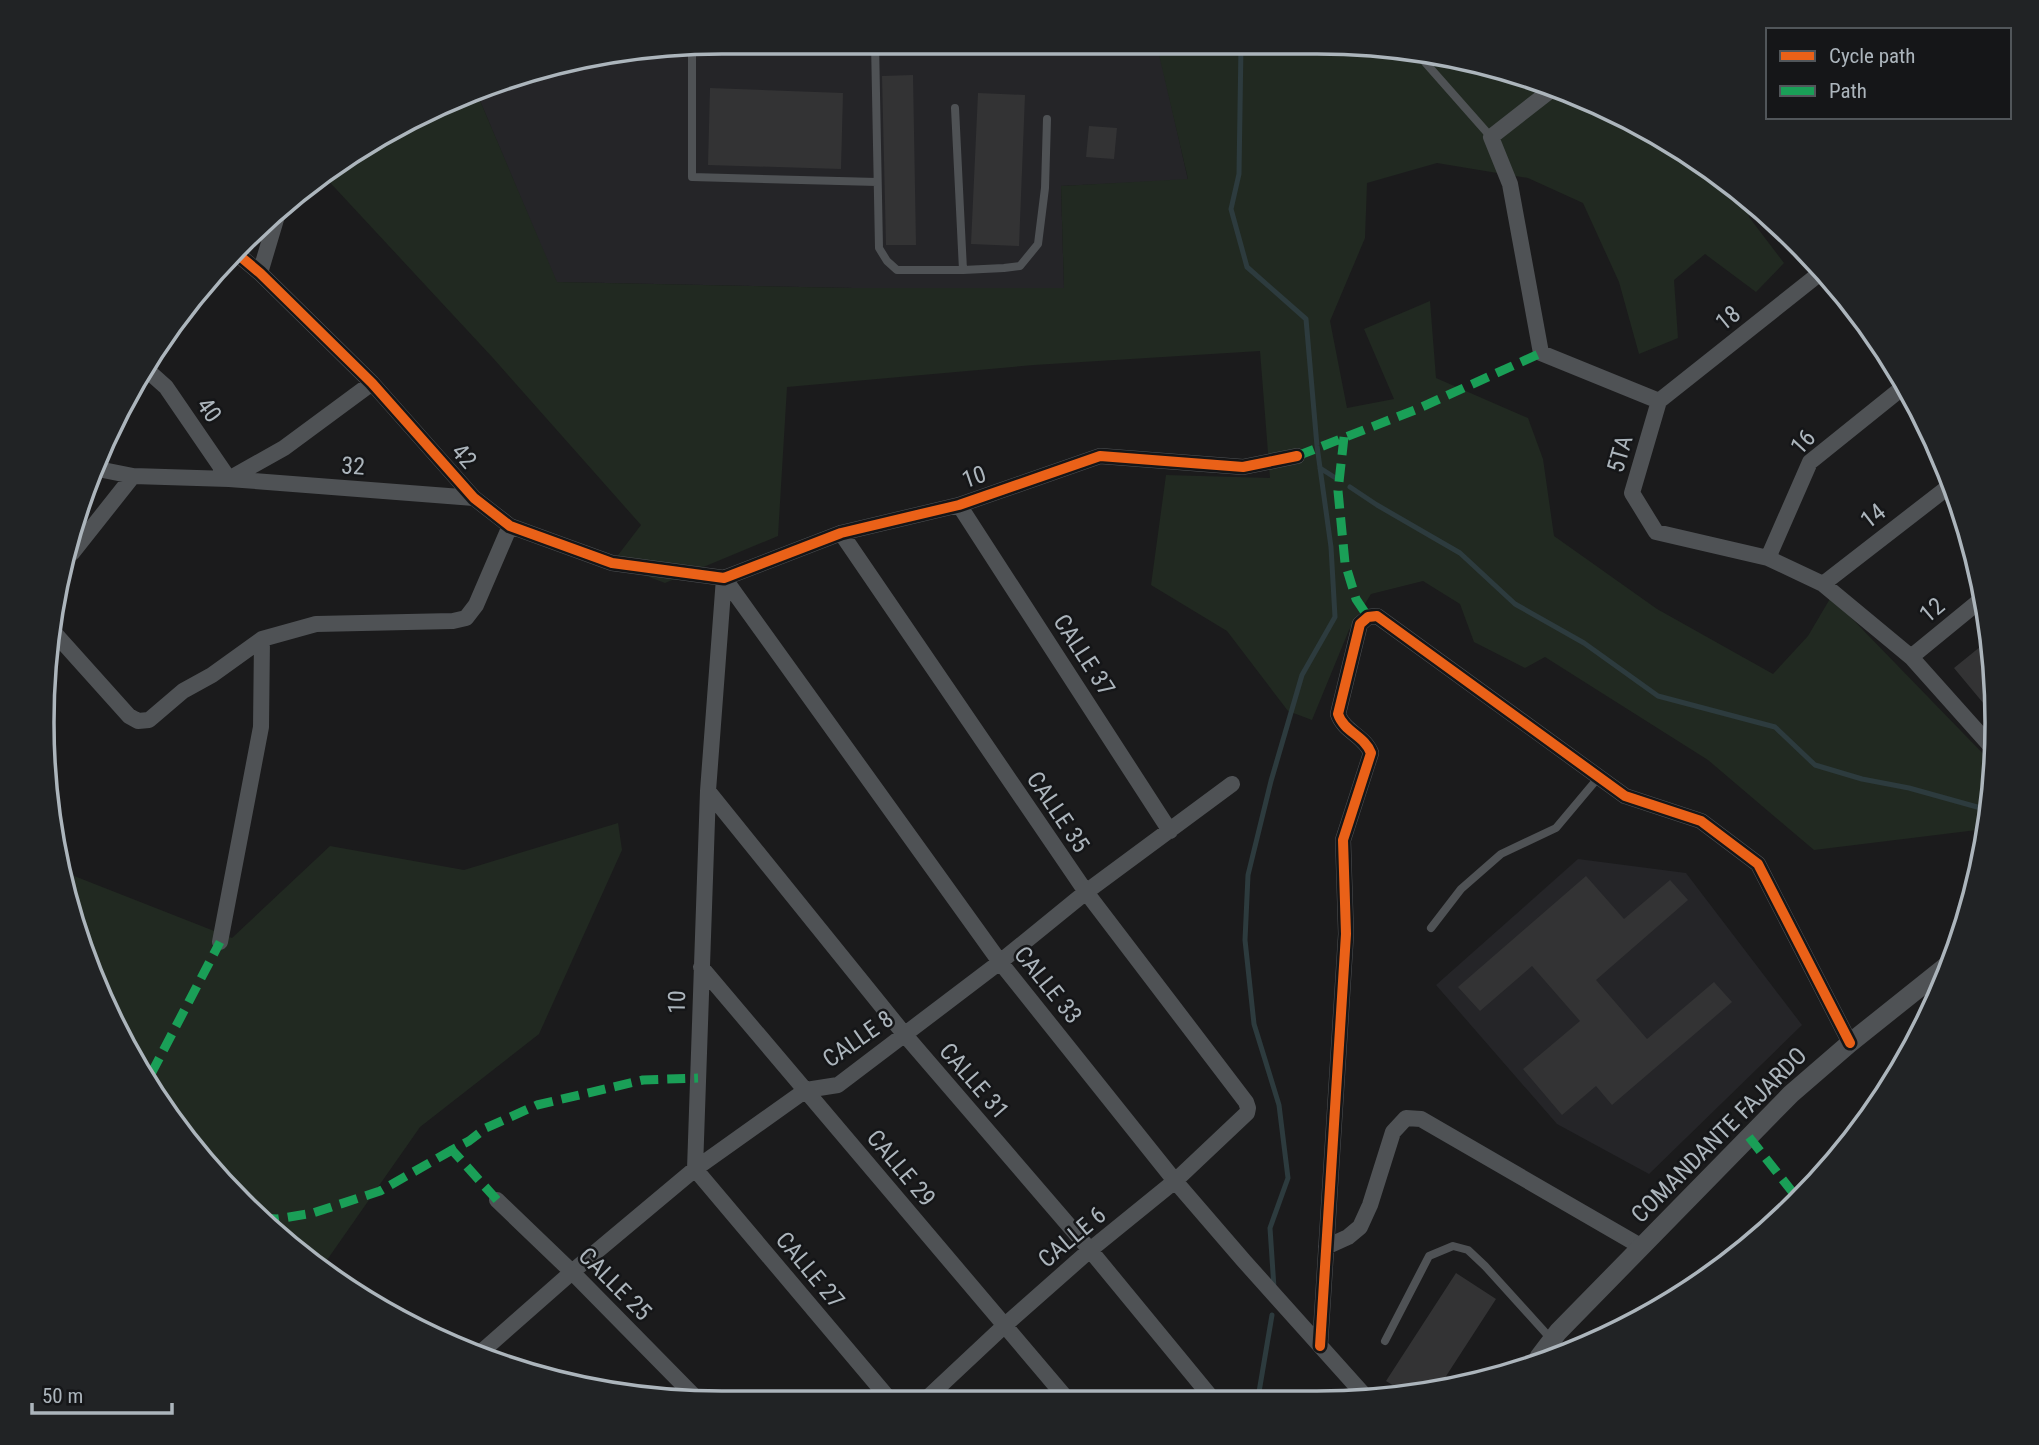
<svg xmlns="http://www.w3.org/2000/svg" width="2039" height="1445" font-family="'Roboto Condensed',sans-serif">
<rect width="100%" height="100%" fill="#1b1b1c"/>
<path fill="#252528" d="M722,42h435l31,138 -127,6 3,102h-212l-296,-6 -78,-186 68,-31z
M1578,859l108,14 116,152 -153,149 -92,-50 -121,-139z"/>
<path fill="#212921" d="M1156,42h161l133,13 127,39 39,19 -1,3 15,15 27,2 90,65 2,19 35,46 -28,29 -51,-38 -31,26 4,58 -39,16 -20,-72 -36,-79 -55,-25 -91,-15 -70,20 -2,55 -35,83 17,87 47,-9 -30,-70 66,-28 6,77 92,40 15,41 11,77 103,73 116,65 35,-38 23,-39 164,169 -10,63 -171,21 -106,-90 -163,-103 -20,11 -51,-26 -14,-38 -37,-23 -52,13 -22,36 -37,90 -24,-9 -61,-80 -76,-46 15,-110 104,3 -10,-127 -226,14 -247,22 -9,149 -113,47 -53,-20 29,-38 -148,-167 -170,-183 22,-19 133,-60 79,186 295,6h212l-3,-102 127,-7z
M618,823l4,27 -83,184 -119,93 -100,143 -12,-8 -97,-91 -117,-188 -30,-111 168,66 98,-92 134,24z"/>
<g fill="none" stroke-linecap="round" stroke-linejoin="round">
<path stroke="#2d3b3e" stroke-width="5" d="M1239,42l2,3 -2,129 -8,35 16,58 59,52 11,127 14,101 4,70 -33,58 -31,106 -23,94 -3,65 9,84 25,81 9,73 -18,50 4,60
M1320,468l14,9
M1350,487l27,18 83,48 55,51 69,39 74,53 117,31 40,38 47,14 47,9 79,22
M1258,1398l14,-83"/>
</g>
<path fill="#333334" d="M913,75l3,170h-30l-4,-169z
M710,88l133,5 -2,76 -133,-4z
M978,93l47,2 -6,151 -48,-2z
M1089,126l28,2 -3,31 -28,-2z
M1991,638l3,78 -40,-48z
M1586,876l38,43 46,-39 18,20 -92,80 51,59 67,-57 18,20 -120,103 -16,-19 -34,29 -39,-46 57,-48 -48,-55 -52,45 -22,-24z
M1456,1273l40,26 -57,88 -29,9 -24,-15z"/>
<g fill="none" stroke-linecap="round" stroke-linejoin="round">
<path stroke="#4f5255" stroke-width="8" d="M875,42l4,206 8,13 10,9h66l41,-2 16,-2 18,-22 7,-56 2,-69
M692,46v131l185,5
M1416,52l75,85
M955,108l8,162
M1431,928l30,-39 40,-35 55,-26 42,-50
M1385,1341l44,-85 24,-10 15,4 17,16 67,74"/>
<path stroke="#4f5255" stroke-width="16" d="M1555,87l-64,50 19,47 31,169 118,48
M235,252l25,21 112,110 102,115 36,28 102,37 112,15 117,-45 118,-28 141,-49 143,11 54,-11
M260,273l17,-57
M147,370l19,17 63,92
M1659,401l-27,92 24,39 112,26 55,26 88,73 84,94
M1659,401l165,-131
M98,469l35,7 96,3 245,19
M229,479l55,-31 88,-65
M959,505l211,326
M841,533l245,359 160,210 2,6 -1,5 -72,68 -85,69 -86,76 -79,74
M72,553l61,-77
M1768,558l42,-96 97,-78
M724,578l276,384 175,219 69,80 122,136
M724,578l-16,213 -13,378 195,231
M1823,584l129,-100
M50,628l79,88 9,5 11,-1 34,-29 29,-16 50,-36 54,-15 137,-3 13,-3 10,-13 34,-79
M1911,657l72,-59
M708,791l197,244 185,215 121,147
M220,942l41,-215 1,-88
M701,967l366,432
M497,1200l75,72 127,129
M1326,1247l22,-10 12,-10 10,-22 23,-73 13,-14 15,1 221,128
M1320,1346l26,-412 -3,-94 28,-87c-6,-17 -27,-21 -33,-39l22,-90 8,-7 9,-1 248,180 76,25 57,43 92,179
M479,1354l93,-82 123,-103 111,-79 32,-5 162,-123 86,-70 146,-108"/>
<path stroke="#4f5255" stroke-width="19" d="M1539,1357l19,-25 233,-238 59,-51 99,-79"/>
<path stroke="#1a9f57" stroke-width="9" stroke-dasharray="18 9" stroke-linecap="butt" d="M1344,437l-6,54 7,72 11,36 12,18
M1297,456l118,-46 126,-57
M151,1074l69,-132
M1749,1137l49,62
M497,1200l-45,-50 17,-9 17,-13 51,-23 106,-25 55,-2
M261,1218l16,1 36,-6 67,-22 72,-41"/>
<g stroke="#151618" stroke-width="15">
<path id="cycleway" d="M235,252l25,21 112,110 102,115 36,28 102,37 112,15 117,-45 118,-28 141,-49 143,11 54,-11
M1320,1346l26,-412 -3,-94 28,-87c-6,-17 -27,-21 -33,-39l22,-90 8,-7 9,-1 248,180 76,25 57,43 92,179"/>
</g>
<use href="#cycleway" stroke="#ea6118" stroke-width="10"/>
</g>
<g text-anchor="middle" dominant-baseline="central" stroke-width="5" stroke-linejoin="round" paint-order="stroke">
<g font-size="24" fill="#acb5bc" stroke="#151618">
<text transform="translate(1728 318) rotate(-39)">18</text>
<text transform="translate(209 410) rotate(55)">40</text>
<text transform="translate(1803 442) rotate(-47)">16</text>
<text transform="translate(1620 454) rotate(-74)">5TA</text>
<text transform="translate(464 456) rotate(49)">42</text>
<text transform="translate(353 466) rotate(4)">32</text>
<text transform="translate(974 477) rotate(-19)">10</text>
<text transform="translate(1873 516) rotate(-38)">14</text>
<text transform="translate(1932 610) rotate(-40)">12</text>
<text transform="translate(1084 655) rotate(57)">CALLE 37</text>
<text transform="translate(1058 812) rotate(56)">CALLE 35</text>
<text transform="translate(1048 985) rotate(51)">CALLE 33</text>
<text transform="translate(677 1002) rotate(-89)">10</text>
<text transform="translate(858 1039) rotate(-35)">CALLE 8</text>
<text transform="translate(974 1081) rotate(49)">CALLE 31</text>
<text transform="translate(1719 1135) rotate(-45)">COMANDANTE FAJARDO</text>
<text transform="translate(901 1168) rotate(50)">CALLE 29</text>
<text transform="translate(1072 1237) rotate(-40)">CALLE 6</text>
<text transform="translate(810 1270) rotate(50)">CALLE 27</text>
<text transform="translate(615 1284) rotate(45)">CALLE 25</text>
</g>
</g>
<path d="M0 0H2039V1445H0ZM722 54H1317A668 668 0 0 1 1985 722V723A668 668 0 0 1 1317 1391H722A668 668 0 0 1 54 723V722A668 668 0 0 1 722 54Z" fill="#212325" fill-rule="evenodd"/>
<path fill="none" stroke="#acb5bc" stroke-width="3.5" d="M722 54H1317A668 668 0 0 1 1985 722V723A668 668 0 0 1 1317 1391H722A668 668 0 0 1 54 723V722A668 668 0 0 1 722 54Z"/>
<rect x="1766" y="28" width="245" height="91" fill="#151618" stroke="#51565a" stroke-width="2"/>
<rect x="1780" y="51" width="35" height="10" fill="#ea6118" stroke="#51565a" stroke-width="2"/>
<text x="1829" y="63" font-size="21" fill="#acb5bc">Cycle path</text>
<rect x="1780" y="86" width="35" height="10" fill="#1a9f57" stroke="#51565a" stroke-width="2"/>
<text x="1829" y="98" font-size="21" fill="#acb5bc">Path</text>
<path d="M32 1403v10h140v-10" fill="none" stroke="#acb5bc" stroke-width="3.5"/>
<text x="42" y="1403" font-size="21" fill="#acb5bc" stroke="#151618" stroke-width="5" paint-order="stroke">50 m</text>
</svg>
